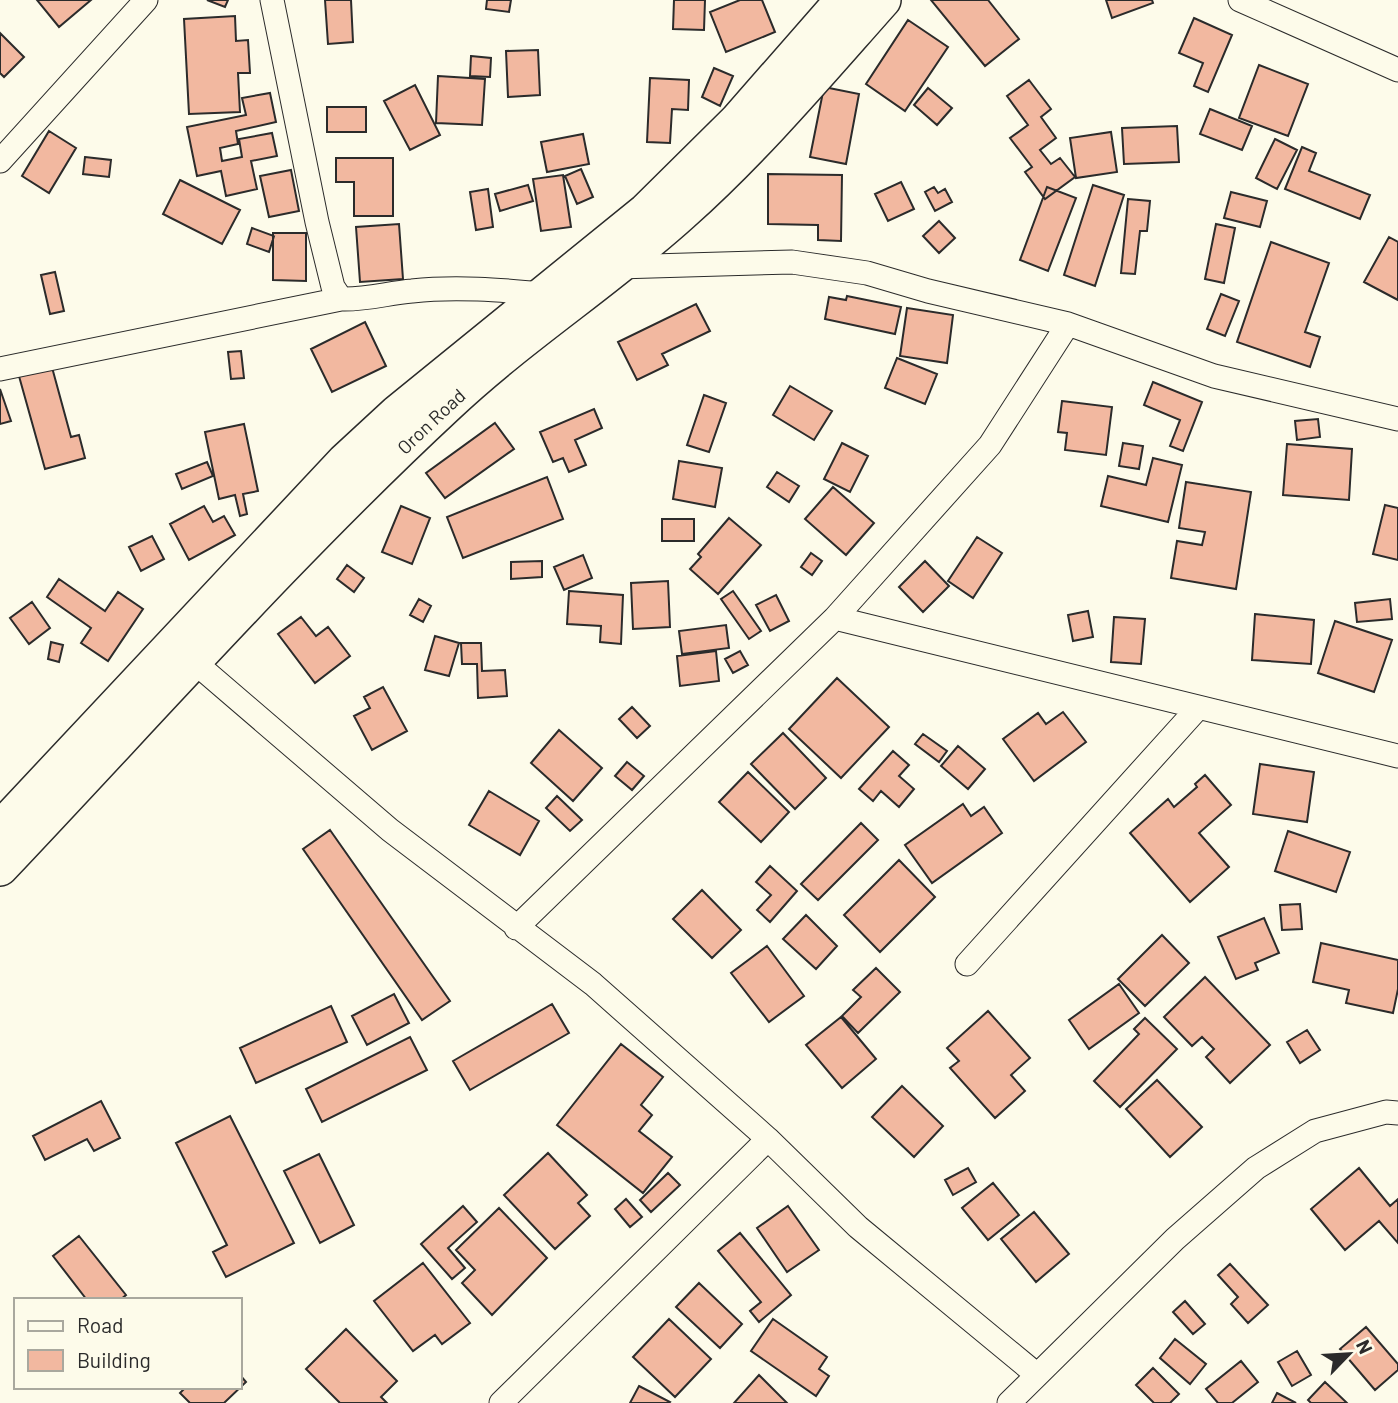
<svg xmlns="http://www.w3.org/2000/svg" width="1398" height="1403" font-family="Barlow,sans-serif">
<rect width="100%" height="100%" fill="#fdfbea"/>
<path fill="#f2b8a0" stroke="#2b2b2b" stroke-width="2" d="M37,0h54l-32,27z
M207,0h21l-3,7z
M325,0h26l2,42 -25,2z
M487,0h24l-2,12 -23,-3z
M674,0h31l-1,30 -31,-1z
M740,0h22l13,32 -49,20 -16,-40z
M931,0h57l31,39 -34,27z
M1106,0h46l1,3 -41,15z
M235,16l1,25 12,-1 2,33h-12l2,39 -51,2 -5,-95z
M1194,18l38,17 -24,57 -14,-6 9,-23 -24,-10z
M908,20l40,27 -43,64 -39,-27z
M0,33l24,24 -20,20 -4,-4z
M538,50l2,45 -32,2 -2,-46z
M471,56l20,2 -1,19 -20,-1z
M1259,65l49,19 -20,52 -49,-18z
M714,68l19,8 -13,30 -18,-9z
M438,76l47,3 -3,46 -46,-2z
M650,78l39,2 -1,30 -16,-1 -2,34 -23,-1z
M1029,80l22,29 -10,8 15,21 -16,12 11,14 9,-6 15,19 -30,22 -20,-27 7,-5 -22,-29 18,-13 -21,-29z
M415,85l25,50 -30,15 -26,-49z
M824,87l35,7 -13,70 -36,-7z
M928,88l24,20 -15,17 -23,-20z
M270,93l6,29 -40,9 2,13 -18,4 2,13 20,-4 -3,-18 33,-6 5,23 -26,5 6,28 -31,7 -5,-25 -24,5 -10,-49 59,-12 -4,-17z
M327,107h39v25h-39z
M1210,109l42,17 -10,24 -42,-16z
M1177,126l2,36 -55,2 -2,-36z
M49,131l27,17 -27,45 -27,-17z
M1111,132l6,40 -41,6 -6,-40z
M583,134l6,30 -42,8 -6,-30z
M1275,139l22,11 -20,39 -21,-11z
M1302,147l14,6 -7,18 61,24 -10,24 -75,-30z
M85,157l26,3 -2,17 -26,-3z
M336,158h57v58h-39v-34h-18z
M581,169l12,28 -16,7 -12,-28z
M291,170l8,41 -30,6 -9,-41z
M768,174l74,1 -1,66 -23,-1v-15l-50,-1z
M563,175l8,52 -30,4 -8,-52z
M180,180l60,30 -18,34 -59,-30z
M901,182l13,27 -26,12 -13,-27z
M528,185l5,16 -33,10 -5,-17z
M1093,185l31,10 -29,91 -31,-11z
M934,187l4,6 7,-4 7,13 -17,9 -10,-19z
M1047,187l29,11 -28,73 -28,-11z
M488,189l5,38 -17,3 -6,-38z
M1231,192l36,9 -7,26 -36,-9z
M1128,199l22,2 -3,30h-7l-5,43 -14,-1z
M939,221l16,17 -16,15 -16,-17z
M399,224l4,55 -43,3 -4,-55z
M1216,224l19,4 -11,55 -19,-4z
M252,228l22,8 -5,16 -22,-8z
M273,233h33v48l-33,-1z
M1389,237l9,5v58l-34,-18z
M1271,242l58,21 -24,69 15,5 -10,30 -73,-25z
M55,272l9,39 -14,3 -9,-39z
M1221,294l18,7 -14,35 -18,-7z
M847,296l54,11 -6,27 -70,-15 4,-22 17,3z
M696,304l14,27 -48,23 6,11 -31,15 -19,-38z
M907,308l46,7 -6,48 -47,-7z
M365,322l21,44 -54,26 -21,-43z
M241,351l3,27 -13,1 -3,-27z
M897,358l40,16 -12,30 -40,-16z
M50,360l21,77 8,-2 6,23 -40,11 -28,-100z
M1153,382l49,20 -19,49 -13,-5 10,-26 -36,-15z
M790,386l42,25 -18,29 -41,-25z
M0,389l11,32 -11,3z
M704,395l22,8 -17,49 -22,-7z
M1062,401l50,6 -6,48 -41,-5 2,-17 -9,-1z
M594,409l8,19 -27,12 11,25 -17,7 -6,-14 -10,4 -13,-30z
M1318,419l2,18 -23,3 -2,-19z
M495,423l19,26 -69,49 -19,-25z
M244,424l14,67 -15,3 4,20 -7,2 -5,-21 -16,4 -14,-67z
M842,443l26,13 -18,36 -26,-13z
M1123,443l20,3 -4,23 -20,-3z
M1287,444l65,5 -3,51 -66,-5z
M1153,458l29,7 -14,57 -67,-16 7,-30 38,9z
M679,461l43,7 -7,39 -42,-8z
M207,462l6,14 -31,13 -6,-15z
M777,472l22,14 -10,16 -22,-15z
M547,477l16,42 -100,39 -16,-41z
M1186,482l65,10 -15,97 -65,-11 6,-37 25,4 3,-13 -26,-4z
M833,487l41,36 -28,32 -41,-36z
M1385,505l13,3v52l-25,-6z
M204,506l9,16 11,-6 11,19 -46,25 -19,-36z
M401,506l29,12 -18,46 -30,-12z
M729,518l32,27 -43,49 -28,-25 11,-12 -3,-3z
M662,519h32v22h-32z
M152,536l12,23 -23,12 -12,-24z
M977,537l25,16 -29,45 -25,-17z
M811,553l11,8 -10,14 -11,-8z
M583,555l9,23 -28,12 -10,-23z
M542,561v16l-31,2v-17z
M925,561l24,25 -26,26 -24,-25z
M347,565l17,13 -10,14 -17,-13z
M59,579l46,32 13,-19 25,17 -35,52 -27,-18 10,-15 -44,-31z
M668,581l2,46 -37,2 -2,-46z
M569,591l54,4 -2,49 -21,-2 1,-16 -34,-2z
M733,591l28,40 -12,8 -28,-40z
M776,595l13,26 -19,10 -14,-26z
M419,599l12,7 -8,16 -13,-7z
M1390,599l2,20 -35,3 -2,-19z
M32,602l18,26 -21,16 -19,-26z
M1088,611l5,26 -20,4 -5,-26z
M1255,614l59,6 -3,44 -59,-4z
M301,617l15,19 12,-9 22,29 -35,27 -37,-49z
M1114,617l31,2 -4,45 -30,-2z
M1335,621l57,19 -18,52 -56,-19z
M726,625l3,23 -47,6 -3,-23z
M435,636l24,7 -10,33 -24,-6z
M51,642l12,3 -4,17 -11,-3z
M461,643h20l1,28 23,-1 2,26 -29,2 -1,-34h-15z
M716,651l3,30 -39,5 -3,-30z
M740,651l8,14 -15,8 -8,-14z
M837,678l52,49 -48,51 -52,-49z
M383,687l24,44 -35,19 -18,-34 16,-8 -6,-11z
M632,707l18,19 -13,12 -18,-19z
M1063,712l23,30 -52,39 -31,-42 35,-26 8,11z
M559,730l43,38 -29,33 -42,-38z
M783,733l43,45 -31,31 -44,-45z
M923,734l24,17 -8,11 -24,-18z
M958,746l27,23 -17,20 -27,-23z
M893,751l16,14 -10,11 15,13 -15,18 -18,-16 -8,10 -14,-12z
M627,762l17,14 -12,14 -17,-14z
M1260,764l54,8 -7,50 -54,-8z
M748,772l41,40 -28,30 -42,-40z
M1205,775l26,30 -32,28 30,34 -39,35 -60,-69 38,-34 6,8 23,-20 -2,-3z
M489,791l50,30 -19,34 -51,-30z
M557,796l25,24 -12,11 -24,-23z
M963,804l8,12 13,-9 18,26 -70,50 -27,-38z
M861,823l17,17 -60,60 -17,-16z
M330,830l120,171 -28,19 -119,-171z
M1288,831l62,21 -14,40 -61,-21z
M899,860l36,37 -55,55 -36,-37z
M770,866l27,25 -27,31 -13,-12 14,-15 -15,-13z
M702,890l39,40 -29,28 -39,-39z
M1300,904l2,25 -20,1 -2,-25z
M806,915l31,31 -21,23 -33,-30z
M1264,918l15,35 -24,10 3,7 -22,9 -18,-42z
M1162,935l27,28 -44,43 -27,-27z
M1321,943l77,17v29l-5,24 -47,-10 3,-13 -36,-8z
M767,946l37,50 -35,26 -38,-49z
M876,968l24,24 -42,41 -16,-17 19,-19 -8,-7z
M1205,977l65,68 -40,38 -24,-26 8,-8 -12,-12 -10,9 -28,-29z
M1119,984l20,29 -50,36 -20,-29z
M394,994l15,29 -42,22 -15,-29z
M552,1004l17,29 -99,57 -17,-29z
M331,1006l16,36 -91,41 -16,-35z
M988,1011l42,47 -19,17 14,16 -30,27 -45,-50 9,-7 -12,-13z
M841,1017l35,42 -34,29 -36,-43z
M1145,1018l32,31 -57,58 -26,-26 45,-47 -5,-5z
M1307,1030l13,20 -20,13 -13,-21z
M410,1037l17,33 -105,52 -16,-33z
M621,1044l42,33 -22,28 11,10 -13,16 33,26 -29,36 -86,-68z
M1157,1080l45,47 -32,30 -44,-48z
M902,1086l41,40 -29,31 -42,-40z
M101,1101l19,37 -26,13 -7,-12 -42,21 -12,-24z
M230,1116l64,127 -68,34 -13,-25 14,-7 -51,-102z
M548,1153l39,42 -9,8 12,13 -35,33 -51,-54z
M319,1154l35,71 -34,18 -36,-72z
M968,1168l8,14 -23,13 -8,-15z
M1359,1168l31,38 8,-7v44l-19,-22 -34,29 -34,-41z
M668,1173l12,12 -29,27 -11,-12z
M993,1183l26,32 -31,25 -26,-32z
M626,1199l16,18 -12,10 -15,-18z
M463,1206l14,16 -29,26 17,20 -13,11 -31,-35z
M788,1206l31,44 -32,22 -30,-44z
M499,1208l48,50 -55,57 -30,-32 13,-13 -19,-20z
M1034,1212l35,42 -33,28 -35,-43z
M740,1233l51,62 -32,27 -9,-11 11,-9 -43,-51z
M79,1236l47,59 -6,5h-33l-34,-44z
M423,1263l47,60 -28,21 -7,-9 -22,16 -39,-50z
M1230,1264l38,41 -20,18 -17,-19 7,-7 -20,-22z
M699,1283l43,41 -22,24 -44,-41z
M1185,1301l20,23 -12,10 -20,-22z
M669,1319l42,40 -36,38 -42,-40z
M773,1319l54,38 -8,12 10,7 -13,20 -65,-45z
M1366,1327l32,37v6l-23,20 -35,-41z
M346,1329l51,52 -16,16 6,6h-47l-34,-34z
M1175,1339l31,25 -16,20 -30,-26z
M1297,1351l14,24 -19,11 -14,-24z
M1241,1361l17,21 -26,21h-14l-12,-14z
M1153,1368l26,26 -9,9h-16l-18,-18z
M240,1375l6,7 -22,21h-34l-10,-10 6,-6h54z
M759,1375l28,28h-53z
M1325,1382l22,21h-36l-3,-3z
M639,1386l31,16 -1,1h-39z
M1277,1393l19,10h-24z"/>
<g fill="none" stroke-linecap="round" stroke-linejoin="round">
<g stroke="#2b2b2b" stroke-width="25">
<path id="minor" d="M272,0l45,222 16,65 8,12c25,1 47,-6 71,-8 44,-5 88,-1 132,3
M1240,0l158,70
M0,161l146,-161
M618,267l174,-5 75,11 61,18 140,33 146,52 184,43
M0,369l341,-70
M835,618l155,-173 78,-121
M185,654l205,176 203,154 175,155 -267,264
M516,928l319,-310 563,138
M967,964l230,-255
M768,1139l90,88 178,147
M1009,1403l166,-164 81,-71 59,-37 71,-19 12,1"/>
</g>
<g stroke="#2b2b2b" stroke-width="38">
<g id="highway">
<path d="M0,829l345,-368 52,-48 249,-202 91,-90 106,-121"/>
<path id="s1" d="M0,868c148,-156 289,-316 446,-462 74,-70 161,-125 236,-193 73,-65 137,-141 201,-213"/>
</g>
</g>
<use href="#minor" stroke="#fdfbea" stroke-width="23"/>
<use href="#highway" stroke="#fdfbea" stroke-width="35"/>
</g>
<g text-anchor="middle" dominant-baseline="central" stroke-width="5" stroke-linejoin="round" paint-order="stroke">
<g font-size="19" fill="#2b2b2b" stroke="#fdfbea">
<text stroke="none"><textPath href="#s1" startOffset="621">Oron Road</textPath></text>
</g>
</g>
<rect x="14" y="1298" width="228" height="91" fill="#fdfbea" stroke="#a9a89e" stroke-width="2"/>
<rect x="28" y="1321" width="35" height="10" fill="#fdfbea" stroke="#a9a89e" stroke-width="2"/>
<text x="77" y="1333" font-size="21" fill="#2b2b2b">Road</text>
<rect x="28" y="1350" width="35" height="21" fill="#f2b8a0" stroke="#a9a89e" stroke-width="2"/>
<text x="77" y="1368" font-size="21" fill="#2b2b2b">Building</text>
<g transform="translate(1349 1354) rotate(65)" stroke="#fdfbea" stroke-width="5" paint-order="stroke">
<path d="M0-5L12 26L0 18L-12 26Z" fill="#2b2b2b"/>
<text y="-10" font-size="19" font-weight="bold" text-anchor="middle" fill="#2b2b2b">N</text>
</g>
</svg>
